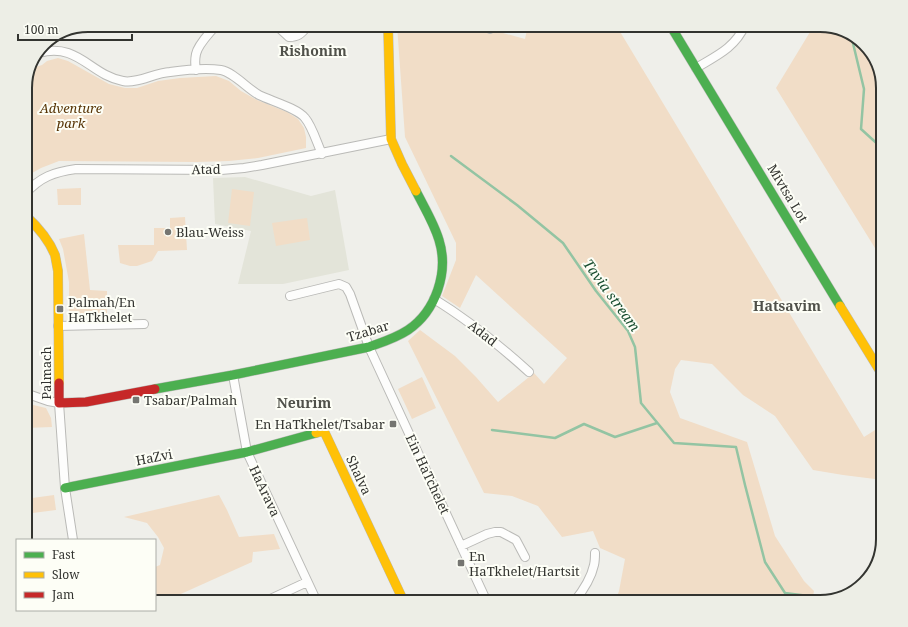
<svg xmlns="http://www.w3.org/2000/svg" width="908" height="627" font-family="'Noto Serif',serif">
<rect width="100%" height="100%" fill="#efefea"/>
<path fill="#e3e4d9" d="M245,177l66,19 24,-6 14,80 -66,14h-45l13,-53 -36,-7 -2,-46z"/>
<path fill="#f1ddc7" d="M397,25h77l51,14 3,-14h88l248,412 19,-12v55l-40,-5 -30,-5 -38,-54 -32,-21 -31,-31 -31,-4 -6,9 -5,23 10,26 67,24 28,94 29,45 10,10 -2,11h-197l4,-11 6,-32 -25,-11 -7,-17 -31,6 -24,-31 -26,-10 -28,-3 -76,-152 12,-11 35,26 21,21 22,25 36,-29 10,11 23,-26 -91,-83 -16,33 -18,-12 14,-36v-17l-51,-106z
M812,25h8l35,11 21,24 7,28v173l-107,-173 34,-56z
M58,58l10,3 41,23 16,4h12l21,-7 22,-3 36,-2 13,5 12,10 16,9 30,12 11,7 6,9 2,9v11l-48,10 -29,3 -32,1 -138,-1 -18,7 -16,9v-93l7,-16 10,-3 5,-4z
M81,188v17h-23l-1,-16z
M232,189l22,3 -4,34 -22,-3z
M185,217l2,33 -29,1 -6,10 -15,5h-7l-10,-3 -2,-18h36v-17h16v-10z
M307,218l3,22 -34,6 -4,-23z
M84,234l6,56 17,1v25l-38,1v-35l-6,-33 -4,-10z
M422,377l14,31 -24,11 -14,-30z
M25,403l21,5 5,10 1,9 -27,1z
M54,495l2,15 -31,4v-15z
M219,495l8,15 12,27 35,-3 6,15 -27,3 -1,10 -89,40h-8v-35l5,-2 4,-17 -6,-11 -11,-14 -23,-6z"/>
<g fill="none" stroke-linecap="round" stroke-linejoin="round">
<path stroke="#93c4a3" stroke-width="2.5" d="M851,35l13,54 -3,40 22,20
M451,156l66,49 46,38 33,48 32,40 7,16 6,56 33,40 62,4 9,38 20,77 20,31 47,6
M492,430l63,8 29,-14 31,13 42,-14
M803,602l5,-6"/>
<g stroke="#babab7" stroke-width="10">
<path id="street" d="M276,25l13,12c11,0 13,-5 20,-12
M490,29l1,-4
M39,53c39,-11 51,22 84,28 14,3 31,-8 47,-9 14,-2 37,-4 51,-2 12,2 27,19 38,25 12,6 38,13 46,23 7,8 12,25 17,36
M696,68c20,-12 39,-20 49,-43
M196,70c-1,-5 -1,-11 0,-16 2,-10 14,-21 20,-29
M25,194c15,-17 29,-22 51,-25l145,1 23,-2 18,-3 129,-26
M290,296l49,-12 7,3 4,7 19,53 118,255
M434,299c36,22 64,45 95,73
M58,326l86,-2
M233,375l14,77 70,150
M25,393l23,8 11,2 6,85 8,52
M461,546l26,-12 8,-2h6l15,8 9,17
M264,602l43,-20
M574,602c8,-10 17,-23 20,-37 1,-4 1,-8 1,-12"/>
</g>
<g stroke="#babab7" stroke-width="10">
<path id="fast" d="M670,25l170,281
M155,389l78,-14 136,-28c14,-5 27,-9 39,-17 28,-19 41,-58 31,-90 -5,-17 -15,-33 -23,-49
M65,488l182,-36 69,-19"/>
</g>
<g stroke="#babab7" stroke-width="10">
<path id="slow" d="M388,25l3,114 11,25 14,27
M25,215c12,11 24,25 30,40 1,5 2,11 3,16l1,112
M840,306l43,70
M316,433l8,-2 80,171"/>
</g>
<g stroke="#babab7" stroke-width="10">
<path id="jam" d="M59,383v20l27,-1 69,-13"/>
</g>
<use href="#street" stroke="#fdfdfc" stroke-width="8"/>
<use href="#fast" stroke="#4caf50" stroke-width="9"/>
<use href="#slow" stroke="#ffc107" stroke-width="9"/>
<use href="#jam" stroke="#c62828" stroke-width="9"/>
</g>
<g fill="#757571" stroke="#fdfef6" stroke-width="1.5">
<circle cx="168" cy="232" r="4"/>
<rect x="56" y="305" width="8" height="8" rx="2"/>
<rect x="132" y="396" width="8" height="8" rx="2"/>
<rect x="389" y="420" width="8" height="8" rx="2"/>
<rect x="457" y="559" width="8" height="8" rx="2"/>
</g>
<g text-anchor="middle" dominant-baseline="central" stroke-width="4" stroke-linejoin="round" paint-order="stroke">
<g font-size="13" font-style="italic" fill="#573405" stroke="#fdfef6">
<text x="71" y="108">Adventure<tspan x="71" dy="15">park</tspan></text>
</g>
<g font-size="13" fill="#333430" stroke="#fdfef6">
<text transform="translate(206 169) rotate(-1)">Atad</text>
<text transform="translate(788 193) rotate(59)">Mivtsa Lot</text>
<text transform="translate(368 331) rotate(-17)">Tzabar</text>
<text transform="translate(483 333) rotate(38)">Adad</text>
<text transform="translate(46 373) rotate(-90)">Palmach</text>
<text transform="translate(154 457) rotate(-11)">HaZvi</text>
<text transform="translate(428 474) rotate(65)">Ein HaTchelet</text>
<text transform="translate(359 475) rotate(65)">Shalva</text>
<text transform="translate(265 491) rotate(65)">HaArava</text>
</g>
<g font-size="13" fill="#333430" stroke="#fdfef6" text-anchor="start">
<text x="176" y="232">Blau-Weiss</text>
<text x="68" y="302">Palmah/En<tspan x="68" dy="15">HaTkhelet</tspan></text>
<text x="144" y="400">Tsabar/Palmah</text>
<text x="385" y="424" text-anchor="end">En HaTkhelet/Tsabar</text>
<text x="469" y="556">En<tspan x="469" dy="15">HaTkhelet/Hartsit</tspan></text>
</g>
<g font-size="14" font-weight="bold" fill="#50514a" stroke="#fdfef6">
<text x="313" y="50">Rishonim</text>
<text x="787" y="305">Hatsavim</text>
<text x="304" y="402">Neurim</text>
</g>
<g font-size="14" font-style="italic" fill="#184d2f" stroke="#fdfef6">
<text transform="translate(612 295) rotate(54)">Tavia stream</text>
</g>
</g>
<path d="M0 0H908V627H0ZM88 32H820A56 56 0 0 1 876 88V539A56 56 0 0 1 820 595H88A56 56 0 0 1 32 539V88A56 56 0 0 1 88 32Z" fill="#edeee6" fill-rule="evenodd"/>
<path fill="none" stroke="#333430" stroke-width="2" d="M88 32H820A56 56 0 0 1 876 88V539A56 56 0 0 1 820 595H88A56 56 0 0 1 32 539V88A56 56 0 0 1 88 32Z"/>
<rect x="16" y="539" width="140" height="72" fill="#fdfef6" stroke="#acada7"/>
<rect x="24" y="552" width="20" height="6" fill="#4caf50" stroke="#acada7"/>
<text x="52" y="559" font-size="12" fill="#333430">Fast</text>
<rect x="24" y="572" width="20" height="6" fill="#ffc107" stroke="#acada7"/>
<text x="52" y="579" font-size="12" fill="#333430">Slow</text>
<rect x="24" y="592" width="20" height="6" fill="#c62828" stroke="#acada7"/>
<text x="52" y="599" font-size="12" fill="#333430">Jam</text>
<path d="M18 34v6h114v-6" fill="none" stroke="#333430" stroke-width="2"/>
<text x="24" y="34" font-size="12" fill="#333430" stroke="#fdfef6" stroke-width="3" paint-order="stroke">100 m</text>
</svg>
